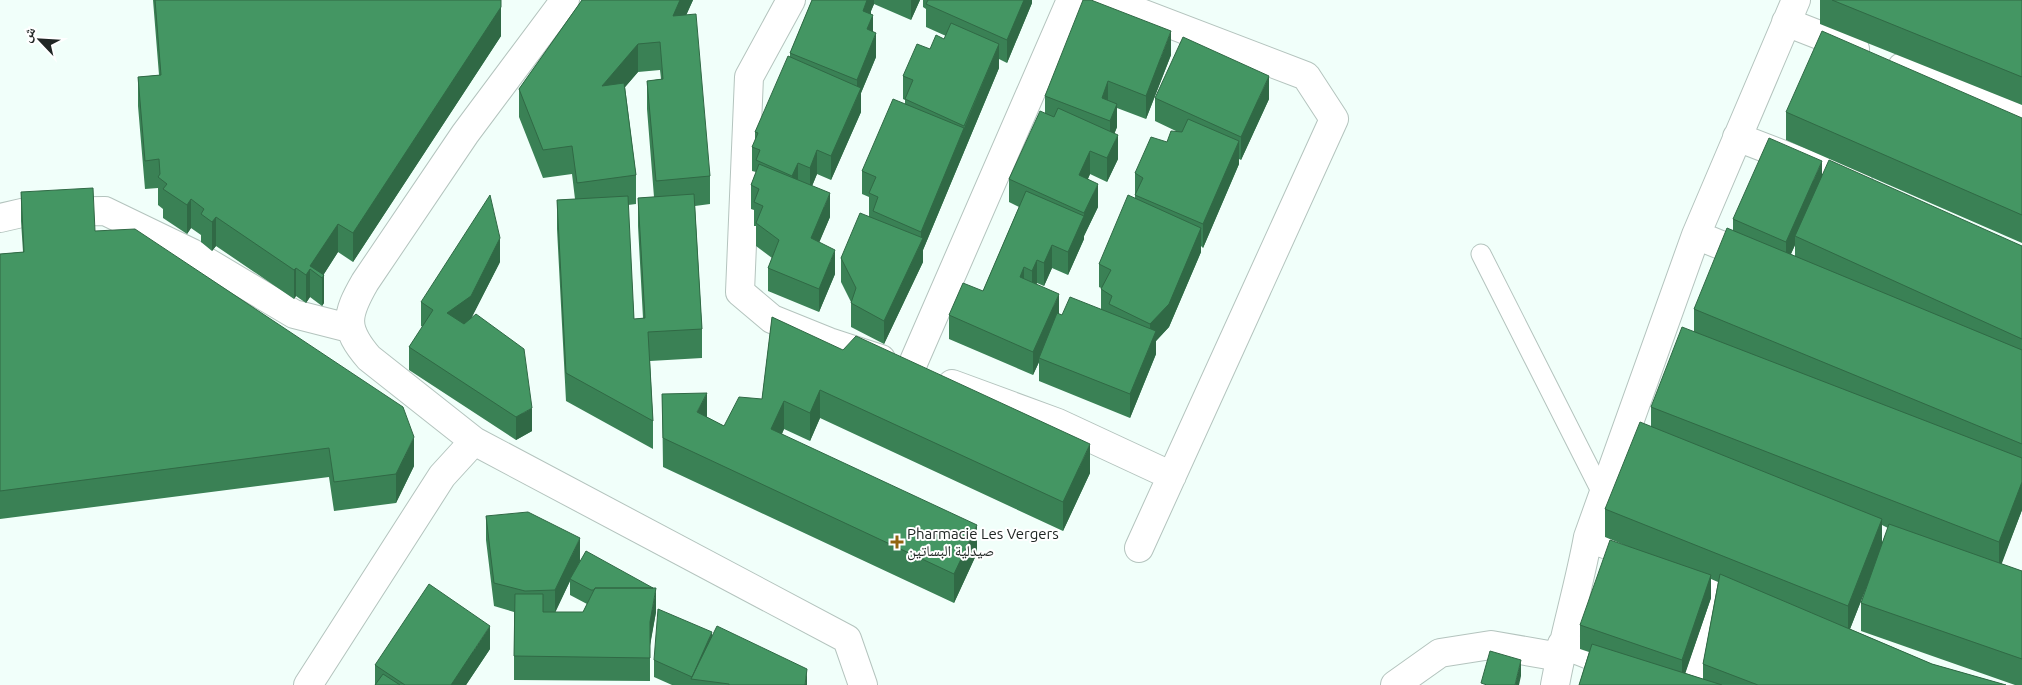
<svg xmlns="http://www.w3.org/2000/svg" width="2022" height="685" font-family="Ubuntu,'Noto Naskh Arabic',sans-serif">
<rect width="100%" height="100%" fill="#f1fffa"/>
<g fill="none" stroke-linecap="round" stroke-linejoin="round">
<g stroke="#b4c4be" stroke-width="21">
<path id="service" d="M1481,254l122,241"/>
</g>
<g stroke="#b4c4be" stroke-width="30">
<path id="minor" d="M565,0l-100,134 -100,148c-19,33 -22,46 4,76l105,83 373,198 16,46
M791,0l-42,77 -9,215 32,27 57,23 52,17
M1107,0l199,76 28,43 -195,429
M1786,22l69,27
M1902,67l120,48
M1737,137l122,47
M0,218l26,-6 79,-1 87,42 102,61 55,14
M1696,235l59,24
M911,368l160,-368
M952,384l106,39 114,53
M1588,537l162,67
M1562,644l103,41
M308,685l134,-209 32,-35
M1395,685l45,-32 51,-8 69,12
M1555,685c9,-50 24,-98 33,-148l108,-302 100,-235
M1697,685l19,-95"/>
</g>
<use href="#service" stroke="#fff" stroke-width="19"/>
<use href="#minor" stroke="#fff" stroke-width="28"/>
</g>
<path fill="#3a8155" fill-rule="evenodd" d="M153,0h348v36l-148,226 -15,-10 -14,22v29l-2,3 -12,-9 -4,6 -10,-7 -2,3 -78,-53 -4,5 -11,-9v-7l-10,-7 -4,6 -24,-16v-9l-5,-4v-17l-13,1 -7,-83v-29l21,-2z
M582,0h111l-7,15 24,161v28l-15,2 7,123v29l-52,3 3,60v28l-87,-48 -9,-172v-29l18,-1 -3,-25 -29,4 -24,-61v-28zM660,70l1,9 -14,2v28l7,88 -16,1v28l5,92 -9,1 -6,-114 8,-1v-29l-11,-88 13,-15z
M812,0h108l-9,20 -37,-16 -3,7v3l5,43 -15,36v19l-30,68 -14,-6 -5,12 18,31 -11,25 16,32 -16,38 -51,-21v-23l4,-10 -16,-12v-20h-2v-16l-3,-1v-24l5,-13 -4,-1v-24l3,-5v-10l35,-75v-4z
M923,0h109v3l-25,60 -8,-4v9l-76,182v12l-39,82 -33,-17v-25l-10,-20v-24l28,-42v-19l-7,-3v-23l43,-67v-4l-2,-1v-23l27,-27 14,-10 2,-3 -20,-9v-18l-3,-2z
M1820,0h202v105l-202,-81z
M1171,55l-25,64 -29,-11v19l-3,7 4,25 -11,23 -17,-8 -2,5 10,28 -14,29v3l-16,36 -16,-7 -8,18 -7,-3 -1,1 23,30 3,1 39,-6v-21l-2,-1v-23l36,-66v-25l43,-41 -23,-11v-23l114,1 -28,61 -2,-1v5l-36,84 -2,-2v6l-32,75 -13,14v13l-26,64 -91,-37v-19l-6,13 -84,-36v-24l34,-24 36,-84 -10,-5v-23l36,-66v-17z
M1786,112l236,6v125l-236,-103z
M1822,176l200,70v264l-21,54 21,7v114h-7l-154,-54v-28l7,-20 -18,46 82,35 74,21h-427l10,-33 -9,-3v-24l49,-78 -24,-10v-28l46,-82v-20l43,-76v-22l39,-79v-11zM1795,245v11l-4,-2zM1882,525l6,3 -6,15zM1711,579l7,3 -15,82v15l-18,-6 26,-75z
M21,192l74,39 319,235 -18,37 -62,8 -5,-34 -329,42v-265l23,-2 -2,-31z
M500,262l-29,56 61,113 -16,9 -107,-70v-23l14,-20 -2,-1v-24z
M772,317l318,156 -27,58 -243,-113 -10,23 -26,-12 -2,5 195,119 -23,50 -291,-136 -1,-73 62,32 38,-27z
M486,516l94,44 76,52 -6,32v37l-136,-1v-68l-20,-6 -8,-66zM570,581v14l17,9 -4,8h-28z
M712,637l95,48h-135l-18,-8v-17z
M490,649l-24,36h-91v-20z"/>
<path fill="#306945" d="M680,0h13l-20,45v-29z
M867,0h7v4l-3,7v5l-8,-5z
M911,0h9l-9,20z
M1024,0h8v3l-25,60v-23z
M501,7v29l-148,226v-29z
M873,15v24l-6,-10z
M1171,31v24l-25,64v-23z
M876,33v24l-15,36v19l-30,68v-24l26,-58v-18z
M638,44v28l-36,42v-28z
M999,44v24l-76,182v12l-39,82v-23l37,-78v-11z
M1269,76v23l-28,61v-23z
M1108,81v23l-6,-6z
M1117,104v23l-7,18v-24z
M1118,135v24l-11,23v-24z
M1239,141v23l-36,84v-24z
M817,150v24l-7,17v-23z
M1090,151v23l-11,24v-23z
M1822,161v23l-27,52v9l-9,20v-23z
M798,163v23l-6,13v-23z
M1098,184v23l-14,29v-23z
M830,193v24l-19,45v-24z
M191,199v29l-4,6v-29z
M1084,216v23l-16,36v-23z
M216,217v29l-4,5v-29z
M338,224v28l-16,25 -12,-11z
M1201,228v24l-32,75 -13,14v13l-26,64v-24l20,-48v-22z
M500,238v24l-29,57 -24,18v-24z
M1052,245v23l-8,18v-23z
M835,250v24l-16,38v-23z
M1037,260v23l-5,11v-23z
M1024,267v24l-4,-14z
M296,268v28l-2,3v-29z
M310,269v28l-4,6v-28z
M324,275v28l-2,3v-28z
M1059,294v23l-20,41v4l-6,13v-23z
M820,390v28l-10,23v-28z
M707,393v29l-10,-10z
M784,401v28l-13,28v-28z
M532,408v23l-16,9v-23z
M414,437v29l-18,37v-29z
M1090,444v29l-27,58v-29z
M2022,482v28l-23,61v-29z
M1882,519v29l-34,86v-28z
M977,525v28l-23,50v-29z
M580,538v23l-10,18v2l-15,32v-23z
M1711,575v23l-29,85v-23z
M656,588v24l-6,34v-24z
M490,626v23l-24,36h-15z
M712,632v17l-20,28z
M1521,660v16l-2,9h-4z
M807,669v16h-2z"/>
<path fill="#449663" stroke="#306945" d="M155,0h346v7l-148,226 -15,-9 -28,42 14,9 -2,3 -12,-9 -4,6 -10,-7 -2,2 -78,-53 -4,5 -11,-8 3,-5 -13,-10 -4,6 -24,-16 4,-5 -9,-7 2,-3 -1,-15 -14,2 -7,-84 23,-2z
M582,0h98l-7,16 23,-2 14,162 -54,5 -9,-100 16,-2 -3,-37 -22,2 -36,42 22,-3 12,92 -59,8 -5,-37 -29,4 -24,-61z
M812,0h55l-4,11 10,4 -6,14 9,4 -19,47 -67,-27z
M928,0h96l-17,40 -81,-36z
M1083,0h8l80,31 -25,65 -38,-15 -6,17 15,6 -7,17 -65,-25z
M1832,0h190v77z
M951,23l48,21 -35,82 -59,-27 8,-19 -10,-4 14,-32 13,5 6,-14 8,4z
M1822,31l200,87v97l-236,-103z
M1183,37l86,39 -28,61 -86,-39z
M788,56l73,32 -30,68 -14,-6 -7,18 -12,-5 -6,13 -36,-16 4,-10 -8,-3 6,-14 -3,-1z
M893,99l71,29 -43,104 -48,-21 5,-14 -9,-4 7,-16 -14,-6z
M1058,108l60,27 -11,23 -17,-7 -11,24 19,9 -14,29 -75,-34 31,-68 14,6z
M1188,119l51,22 -36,83 -68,-29 8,-17 -8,-5 16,-36 16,5 4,-11 11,1z
M1769,138l53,23 -36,81 -53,-23z
M1829,160l193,86v93l-227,-103z
M759,164l71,29 -19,45 24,12 -16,39 -51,-21 11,-28 -23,-17 7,-17 -9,-4 5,-13 -8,-4z
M93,188l2,43 40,-2 268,178 11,30 -18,37 -62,8 -5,-34 -329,43v-237l24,-2 -3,-60z
M1026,191l58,25 -16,36 -16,-7 -8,18 -7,-3 -5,11 -8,-4 -4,10 39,17 -26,58 -84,-37 14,-32 20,8z
M694,194l8,135 -54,3 5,89 -87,-48 -9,-173 71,-4 6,123 11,-1 -7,-120z
M490,195l10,43 -29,58 -24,17 17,11 12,-10 48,35 8,59 -16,9 -107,-70 24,-37 -12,-8z
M1128,195l73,33 -32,76 -19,20 -41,-20 3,-8 -11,-7 10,-19 -12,-6z
M860,213l63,25 -39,83 -33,-18 5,-15 -15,-30z
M1727,228l295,122v94l-328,-135z
M1070,297l86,34 -26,63 -91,-36 18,-45 5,2z
M772,317l71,33 13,-14 234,108 -27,58 -243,-112 -10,23 -26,-12 -13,28 206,96 -23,49 -291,-136 -1,-44 45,-1 -10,19 27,14 15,-29 23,2z
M1682,327l340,131v24l-23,60 -348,-135z
M1640,422l242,97 -34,87 -243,-97z
M528,512l52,26 -25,52 -30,1 -31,-8 -8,-67z
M1889,524l133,47v88l-161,-56z
M1610,540l101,35 -29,85 -102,-35z
M586,551l67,37h-58l-1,2h-3l-21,-11z
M1720,574l212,90 74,21h-248l-55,-21z
M429,584l61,42 -39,59h-46l-30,-20z
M595,588h61l-6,34v36l-136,-2 1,-62h28v18h40z
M658,609l54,23 -20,45 -38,-17z
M717,626l90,43 -2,16h-76v-1l-38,-5z
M1592,644l130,41h-143z
M1490,651l31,9 -6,25h-28l-6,-2z
M383,674l17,11h-25z"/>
<path fill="#926511" stroke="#fff" stroke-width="2" d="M894.5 534.5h5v5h5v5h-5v5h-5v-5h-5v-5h5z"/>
<g text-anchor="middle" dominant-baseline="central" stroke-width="4" stroke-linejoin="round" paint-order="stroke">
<g font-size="15" fill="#202624" stroke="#fff" text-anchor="start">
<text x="907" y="533">Pharmacie Les Vergers<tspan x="907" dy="17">صيدلية البساتين</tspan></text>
</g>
</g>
<g transform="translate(40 40) rotate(295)" stroke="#ffffff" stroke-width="4" paint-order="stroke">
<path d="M0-4L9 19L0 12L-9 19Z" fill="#202624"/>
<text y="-8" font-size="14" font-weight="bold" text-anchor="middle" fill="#202624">ش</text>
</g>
</svg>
